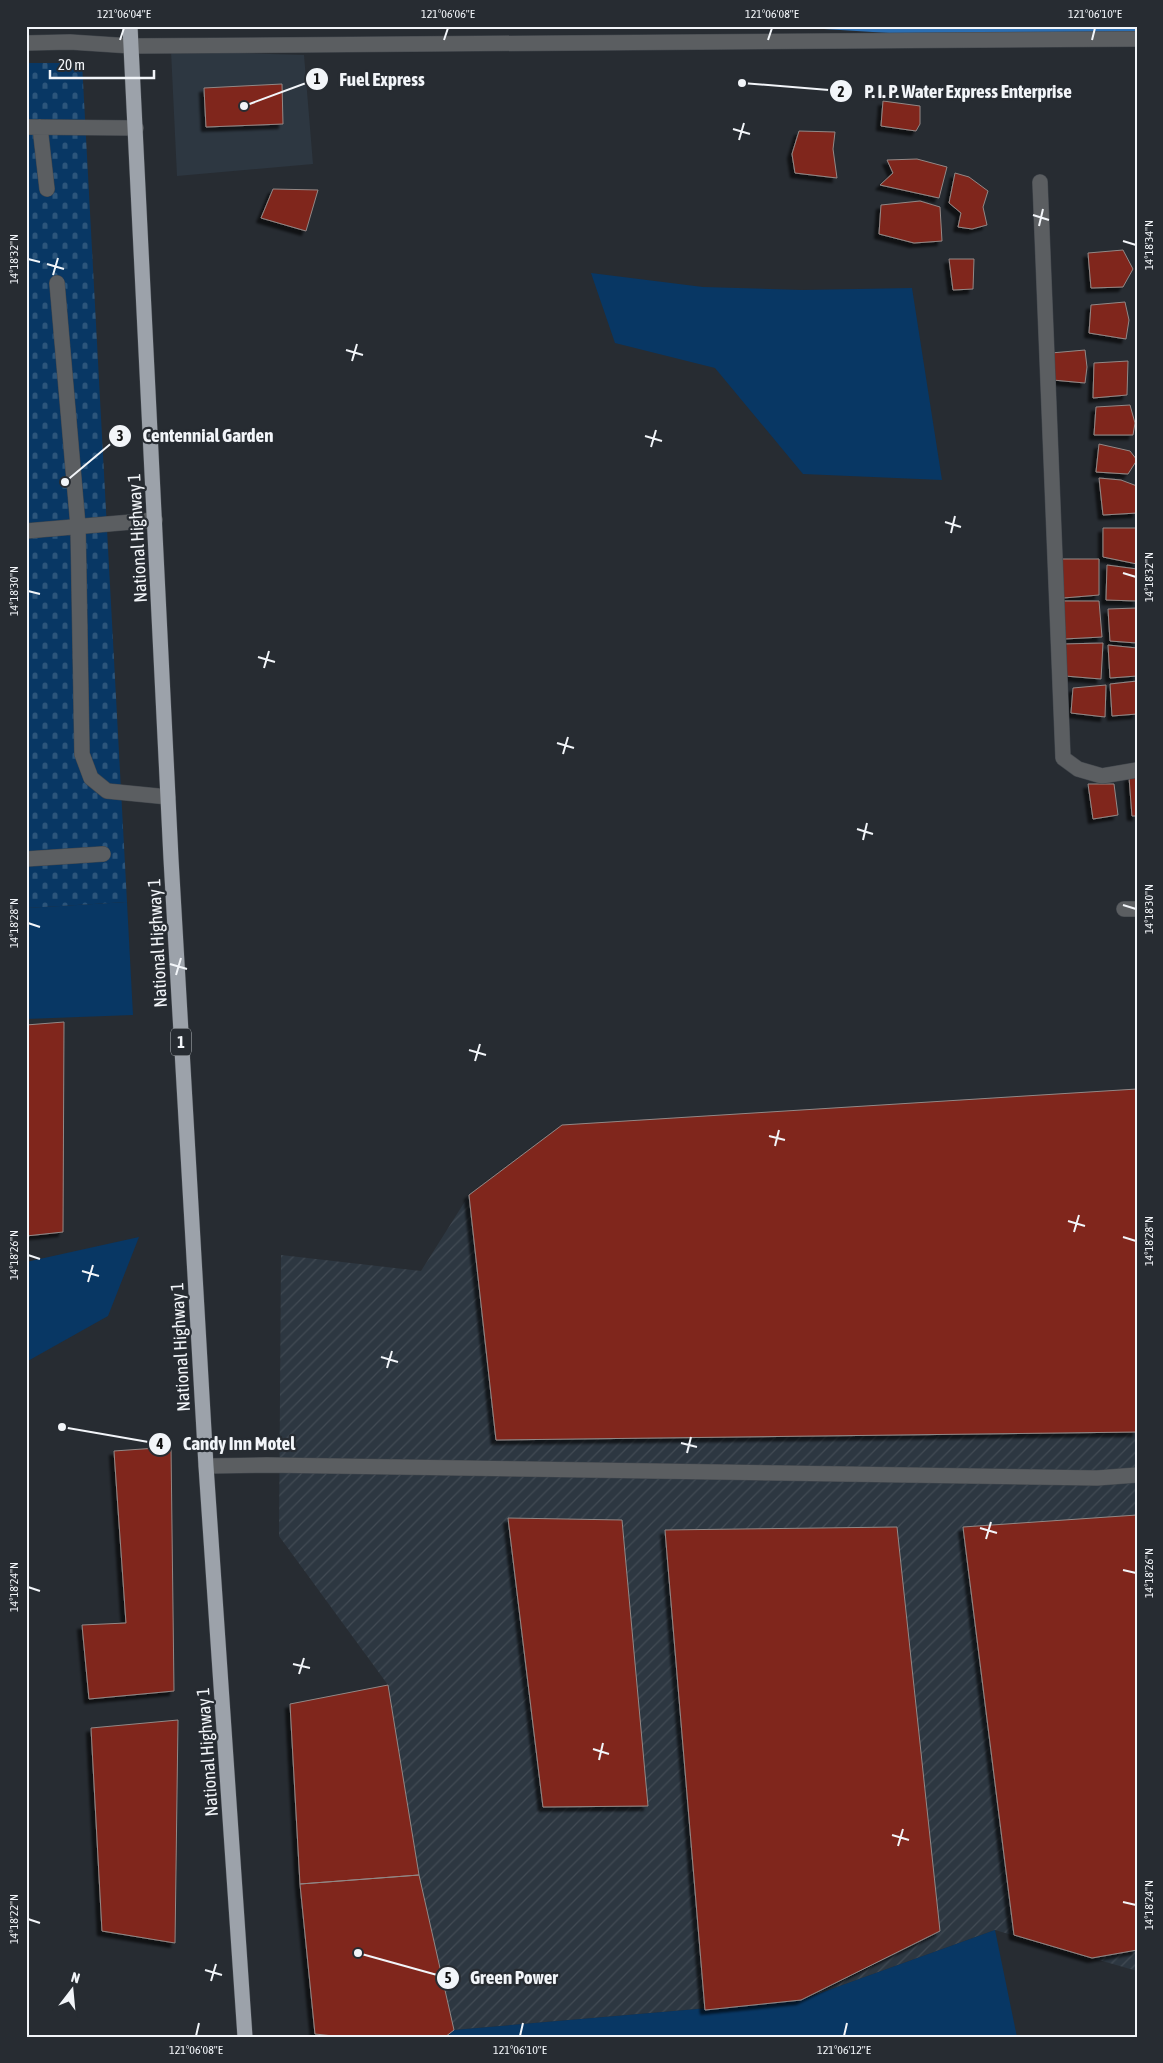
<svg xmlns="http://www.w3.org/2000/svg" width="1163" height="2063" font-family="'Asap Condensed',sans-serif">
<defs>
<pattern id="industrial-furrows" width="10" height="10" patternUnits="userSpaceOnUse" patternTransform="scale(1.25)"><rect width="10" height="10" fill="#2d3741"/><path d="M-1 1l2-2M0 10L10 0M9 11l2-2" fill="none" stroke="#424b54"/></pattern>
<pattern id="cemetery-stones" width="16" height="16" patternUnits="userSpaceOnUse" patternTransform="scale(1.25)"><rect width="16" height="16" fill="#083764"/><path d="M2 7V4a2 2 0 0 1 4 0v3zM10 15v-3a2 2 0 0 1 4 0v3z" fill="#2c557b"/></pattern>
<pattern id="water-rules" width="6" height="5" patternUnits="userSpaceOnUse" patternTransform="scale(1.25)"><rect width="6" height="5" fill="#2b6eb2"/><path d="M0 2.5h6" fill="none" stroke="#558ac1"/></pattern>
<filter id="shadow"><feDropShadow dx="-4.5" dy="4.5" stdDeviation="1" flood-color="#0009"/></filter>
</defs>
<rect width="100%" height="100%" fill="#272c32"/>
<path fill="#2d3741" d="M171,51l133,4 9,109 -136,12z"/>
<path fill="url(#industrial-furrows)" d="M1137,1089v882l-142,-41 -194,70 -347,30 -35,-155 -31,-190 -109,-149 2,-281 140,16 48,-76 93,-70z"/>
<path fill="#083764" d="M591,273l112,14 99,3 110,-2 30,192 -139,-6 -88,-106 -100,-25z
M127,902l6,113 -107,4v-111z
M139,1237l-31,79 -82,46v-100z
M995,1930l22,107h-572l9,-7 347,-30z"/>
<path fill="url(#cemetery-stones)" d="M26,63h56l45,839 -101,6z"/>
<path fill="url(#water-rules)" d="M775,26h362v8l-150,5z"/>
<path fill="#80251b" stroke="#928886" filter="url(#shadow)" d="M282,84l1,40 -77,3 -2,-39z
M883,101l37,5v18l-4,7 -35,-5z
M799,131l36,1 -2,17 4,29 -42,-5 -3,-19z
M917,159l30,8 -8,31 -59,-13 13,-12 -6,-13z
M955,173l14,4 19,14 -5,16 4,18 -15,4 -14,-2 3,-14 -12,-10z
M273,189l45,1 -12,41 -45,-13z
M920,201l20,6 2,34 -28,2 -35,-9 2,-29z
M1123,250l10,19 -10,18 -32,1 -3,-35z
M949,259h25l-1,30 -20,1z
M1125,302l4,18 -3,19 -37,-6 2,-28z
M1085,350l2,17 -2,16 -32,-3 -2,-27z
M1128,361l-1,34 -34,3 1,-35z
M1130,405l5,18 -2,12h-39l2,-28z
M1099,444l31,7 7,9 -9,14 -32,-2z
M1099,478l22,2 16,6v27l-34,2z
M1103,528h34v36l-34,-7z
M1059,559h40v36l-36,3z
M1107,565l30,4v32l-31,-1z
M1060,601h39l3,36 -38,2z
M1137,608v35l-27,-2 -2,-32z
M1103,643l-2,36 -36,-3 -2,-32z
M1108,645l29,3v28l-27,2z
M1137,681v33l-25,2 -2,-32z
M1106,685l-1,32 -34,-4 2,-25z
M1137,774v42h-5l-3,-39z
M1088,784h26l4,31 -25,4z
M64,1022l-1,210 -37,4v-211z
M1137,1089v343l-641,8 -27,-245 93,-70z
M171,1447l3,244 -85,8 -7,-74 44,-2 -12,-172z
M1137,1515v435l-45,8 -78,-23 -51,-408z
M508,1518l114,2 26,286 -105,1z
M897,1527l43,404 -139,69 -96,10 -40,-480z
M388,1685l31,190 -119,9 -10,-180z
M178,1720l-3,223 -73,-12 -11,-203z
M419,1875l35,155 -9,7h-102l-28,-3 -15,-150z"/>
<g fill="none" stroke-linecap="round" stroke-linejoin="round">
<g stroke="#43484e" stroke-width="16">
<path id="minor" d="M26,43l44,-1 61,4 1006,-7
M26,127l110,1
M40,127l7,62
M1040,182l23,576 15,11 24,7 35,-6
M57,283l21,243 4,228 9,24 16,13 61,6
M26,531l129,-11
M26,859l77,-5
M1124,909h13
M206,1466l61,-1 830,13 40,-3"/>
</g>
<g stroke="#43484e" stroke-width="16">
<path id="highway" d="M130,26l41,833 35,607 39,571"/>
</g>
<use href="#minor" stroke="#5b5e61" stroke-width="15"/>
<use href="#highway" stroke="#9ca2aa" stroke-width="15"/>
</g>
<path fill="none" stroke="#f2f5f9" stroke-width="2" d="M120,40l4,-12M444,40l4,-12M768,40l4,-12M1092,40l3,-12M733,129l17,5M739,140l5,-17M1033,215l16,5M1039,226l4,-17M1123,241l13,4M28,259l12,3M47,264l17,5M53,275l5,-17M346,350l17,5M352,361l5,-17M645,436l17,5M651,447l5,-17M945,522l16,5M951,533l4,-17M1123,573l13,4M28,591l12,3M258,657l17,5M264,668l5,-17M557,743l17,5M563,754l5,-17M857,829l16,5M863,840l4,-17M1123,905l13,4M28,923l12,4M170,964l17,5M176,975l5,-17M469,1050l17,5M475,1061l5,-17M769,1136l16,4M775,1146l4,-16M1068,1221l17,5M1074,1232l5,-17M1123,1237l13,4M28,1255l12,4M82,1271l17,5M88,1282l5,-17M381,1357l17,5M387,1368l5,-17M681,1443l16,4M687,1453l4,-16M980,1528l17,5M986,1539l5,-17M1123,1570l13,3M28,1587l12,4M293,1664l17,4M299,1674l5,-16M593,1749l16,5M599,1760l4,-17M892,1835l17,5M898,1846l5,-17M1123,1902l13,3M28,1919l12,4M205,1970l17,5M211,1981l5,-17M196,2036l3,-13M520,2036l3,-13M844,2036l3,-13"/>
<g text-anchor="middle" dominant-baseline="central" stroke-width="4.5" stroke-linejoin="round" paint-order="stroke">
<rect fill="#272c32" stroke="#b5b9bd" stroke-width="1" x="171" y="1028.5" width="20" height="27" rx="4"/>
<g font-size="16" font-weight="bold" fill="#f2f5f9">
<text x="181" y="1042">1</text>
</g>
<g font-size="18" fill="#f2f5f9" stroke="#272c32">
<text transform="translate(137 538) rotate(-93)">National Highway 1</text>
<text transform="translate(157 943) rotate(-93)">National Highway 1</text>
<text transform="translate(180 1347) rotate(-93)">National Highway 1</text>
<text transform="translate(207 1752) rotate(-94)">National Highway 1</text>
</g>
</g>
<path fill="none" stroke="#f2f5f9" stroke-width="2" d="M244 106L317 79M742 83L841 91M65 482L120 436M62 1427L160 1444M358 1953L448 1978"/>
<g fill="#f2f5f9" stroke="#272c32" stroke-width="2">
<circle cx="244" cy="106" r="5"/>
<circle cx="742" cy="83" r="5"/>
<circle cx="65" cy="482" r="5"/>
<circle cx="62" cy="1427" r="5"/>
<circle cx="358" cy="1953" r="5"/>
<circle cx="317" cy="79" r="12"/>
<circle cx="841" cy="91" r="12"/>
<circle cx="120" cy="436" r="12"/>
<circle cx="160" cy="1444" r="12"/>
<circle cx="448" cy="1978" r="12"/>
</g>
<g font-size="15" text-anchor="middle" font-weight="bold" fill="#111">
<text x="317" y="84">1</text>
<text x="841" y="97">2</text>
<text x="120" y="441">3</text>
<text x="160" y="1449">4</text>
<text x="448" y="1983">5</text>
</g>
<g font-size="19" text-anchor="middle" font-weight="bold" fill="#f2f5f9" stroke="#272c32" stroke-width="4.5" stroke-linejoin="round" paint-order="stroke">
<text x="382" y="86">Fuel Express</text>
<text x="968" y="98">P. I. P. Water Express Enterprise</text>
<text x="208" y="442">Centennial Garden</text>
<text x="239" y="1450">Candy Inn Motel</text>
<text x="514" y="1984">Green Power</text>
</g>
<rect width="1163" height="2063" fill="none" stroke="#272c32" stroke-width="55"/>
<g transform="translate(72 1990) rotate(16)" stroke="#272c32" stroke-width="4" paint-order="stroke">
<path d="M0-4L9 19L0 12L-9 19Z" fill="#f2f5f9"/>
<text y="-8" font-size="14" font-weight="bold" text-anchor="middle" fill="#f2f5f9">N</text>
</g>
<path d="M50 70v8h104v-8" fill="none" stroke="#f2f5f9" stroke-width="2.5"/>
<text x="58" y="70" font-size="15" fill="#f2f5f9" stroke="#272c32" stroke-width="4" paint-order="stroke">20 m</text>
<rect x="28" y="28" width="1108" height="2008" fill="none" stroke="#f2f5f9" stroke-width="2"/>
<g font-size="12" text-anchor="middle" fill="#f2f5f9">
<text x="124" y="18">121°06'04"E</text>
<text x="448" y="18">121°06'06"E</text>
<text x="772" y="18">121°06'08"E</text>
<text x="1095" y="18">121°06'10"E</text>
<text transform="translate(1149 245) rotate(-90)" y="4">14°18'34"N</text>
<text transform="translate(14 259) rotate(-90)" y="4">14°18'32"N</text>
<text transform="translate(1149 577) rotate(-90)" y="4">14°18'32"N</text>
<text transform="translate(14 591) rotate(-90)" y="4">14°18'30"N</text>
<text transform="translate(1149 909) rotate(-90)" y="4">14°18'30"N</text>
<text transform="translate(14 923) rotate(-90)" y="4">14°18'28"N</text>
<text transform="translate(1149 1241) rotate(-90)" y="4">14°18'28"N</text>
<text transform="translate(14 1255) rotate(-90)" y="4">14°18'26"N</text>
<text transform="translate(1149 1573) rotate(-90)" y="4">14°18'26"N</text>
<text transform="translate(14 1587) rotate(-90)" y="4">14°18'24"N</text>
<text transform="translate(1149 1905) rotate(-90)" y="4">14°18'24"N</text>
<text transform="translate(14 1919) rotate(-90)" y="4">14°18'22"N</text>
<text x="196" y="2054">121°06'08"E</text>
<text x="520" y="2054">121°06'10"E</text>
<text x="844" y="2054">121°06'12"E</text>
</g>
</svg>
